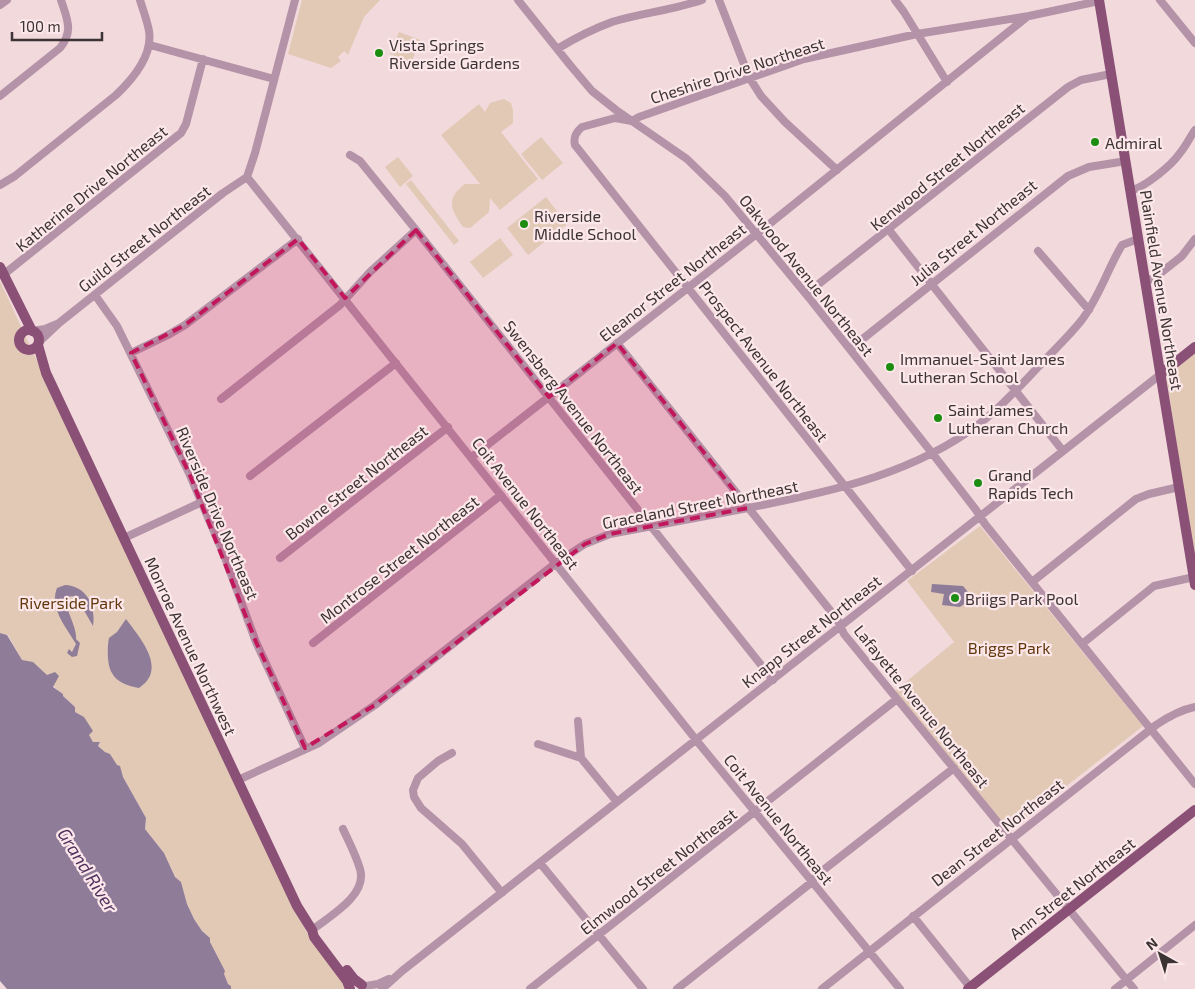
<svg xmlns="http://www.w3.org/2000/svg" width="1195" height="989" font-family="'Exo 2',sans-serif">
<rect width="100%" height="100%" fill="#f2d9dc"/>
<path fill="#e1c9b6" d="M302,0h78l-16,17 -16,38 -4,-4 -6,6 3,4 -10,7 -43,-14z
M399,32l21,8 -9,23 -21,-9z
M504,99l7,4 2,7v13l-12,9 37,47 -38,31 -10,-12 -1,14 -19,16 -7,-1c-12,-17 -18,-28 2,-43h15l-39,-49 38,-31 6,8 5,-9z
M541,137l22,26 -21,17 -21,-26z
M398,157l15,19 -13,11 -15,-20z
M411,180l48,61 -5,4 -48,-61z
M546,197l21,27 -39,31 -21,-27z
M500,238l13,17 -30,23 -13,-16z
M0,281l135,292 160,336 12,24 41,56h-117v-3l-3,-2 -18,-42v-4l-8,-7 -8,-12 -7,-15 -6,-22 -6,-5 -11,-24 -19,-24 1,-11 -36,-64 -5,-2 -7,-6 2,-3 -7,-1 -18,-30v-5l-12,-11v-2c-19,-13 -15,-28 -41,-34l-14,-25 -8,-2z
M1195,352v213l-29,-191z
M980,526l163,200 -134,105 -114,-140 59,-49 -47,-61z"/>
<path fill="#8f7c99" d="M932,584l31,2 5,6 -1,10 -7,5 -18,-2 2,-11 -13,-2z
M65,585c22,1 31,21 28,41l-15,-26 -6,-4 -6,2c0,15 11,28 10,41l4,4 -3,13 -5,1 -5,-4 2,-4 3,3 4,-8c-10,-17 -27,-36 -19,-56z
M126,619c14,19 42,50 13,69 -10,-2 -22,-5 -27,-15 -5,-7 -5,-26 -3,-35l8,-6z
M0,633l7,2 15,25 11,2 14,13 8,-3 4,4 -6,11 10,7v2l12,11v5l9,5 9,14 -4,4 4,7h7l-2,4 7,6 5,2 7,11 3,1 3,11 23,41 -1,11 19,24 11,24 6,5 6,22 7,15 8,12 8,7v4l15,29 -1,3 4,10 3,2v3h-224l-7,-8z"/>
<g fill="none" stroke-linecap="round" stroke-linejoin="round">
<path stroke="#b492a7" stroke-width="8" d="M295,0l-40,153 -8,24 454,569 199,243
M518,0l52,65 22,26 24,19 71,49 38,37 85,103 122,154 44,57 9,14 210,260
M719,0l30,77 12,19 24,26 52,48
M895,0l9,12 43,70
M1160,0l35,43
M0,5l7,-5
M150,45l124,34
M557,49c18,-11 36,-20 55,-27 30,-9 61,-12 90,-22
M0,96l60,-48c14,-17 7,-29 1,-48
M350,155l10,6 56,69 357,450
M0,185l15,-9 101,-81c17,-16 37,-39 33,-64 -2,-11 -6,-21 -9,-31
M1130,191c15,-4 41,-25 50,-38 6,-7 10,-16 15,-23
M889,230l174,221
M1038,251l51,59
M3,274l5,-3 173,-138 5,-9 17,-65
M1145,280l8,-1 29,-23 13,-17
M806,294l262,-207 13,-7 30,-6
M95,295l22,31 72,147 35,82 32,87 49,106
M33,331l12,-2 12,-5
M39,342l20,-19 164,-130 24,-16
M617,343l220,276 7,15 290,355
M850,349l218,-173 21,-9 37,-6
M131,353l37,-18 17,-10 113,-86
M221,399l119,-94 30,-33 46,-42
M472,457l291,-228 264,-212
M250,476l146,-113
M124,538l78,-36
M280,558l168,-131
M912,571l-337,-426c-2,-8 1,-13 7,-18l33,-9 17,3 7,-4 165,-58 113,-25 112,-18 70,-15
M1032,582l104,-83 13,-5 30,-7
M313,643l188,-148
M1082,644l72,-58 40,-9
M578,721l3,37
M538,744l43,14
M452,753l-14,8 -20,17 -5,12 1,7 7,11 41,36 40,49
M581,758l36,44
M238,780l81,-37 56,-38 181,-142 29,-19 25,-10c46,-9 92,-17 138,-26 76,-15 154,-31 220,-76 28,-19 51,-45 74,-69 13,-14 27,-27 39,-42 18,-23 26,-51 41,-76l16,-6
M540,863l103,126
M913,916l57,71
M312,930c18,-14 56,-35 48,-61 -4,-14 -11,-27 -17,-40
M366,986l12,-2 11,-5
M382,989l20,-18 759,-597
M530,989l367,-290
M677,989l135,-107 5,-7 137,-107
M822,989l334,-264c12,-8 24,-15 39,-18
M1115,989l80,-64"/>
<path stroke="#8a5076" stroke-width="10" d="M1099,0l96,585
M0,267l32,64
M19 340a10 10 0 1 1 20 0a10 10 0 1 1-20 0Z
M38,345l8,28 251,533 15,24 2,7 33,44 3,8
M1161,374l34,-27
M347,970l7,9 8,6
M968,989l227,-179"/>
</g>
<path fill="#c2185b" fill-opacity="0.2" stroke="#c2185b" stroke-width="4" stroke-dasharray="10 6" stroke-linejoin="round" d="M416,230l133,167 68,-54 131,165 -138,26 -25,10 -210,161 -70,43 -49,-106 -67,-169 -58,-120 54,-28 113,-86 47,59z"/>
<g fill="#1d8d11" stroke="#fce7ea" stroke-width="2">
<circle cx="379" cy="53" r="5"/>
<circle cx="1095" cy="142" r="5"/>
<circle cx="524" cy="224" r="5"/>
<circle cx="890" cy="367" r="5"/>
<circle cx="938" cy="418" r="5"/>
<circle cx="978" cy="483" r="5"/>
<circle cx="955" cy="598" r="5"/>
</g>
<g text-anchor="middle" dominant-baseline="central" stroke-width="4.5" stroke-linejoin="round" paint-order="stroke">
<g font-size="16" fill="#3c3334" stroke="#fce7ea" text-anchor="start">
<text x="389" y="44">Vista Springs<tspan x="389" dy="18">Riverside Gardens</tspan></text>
<text x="1105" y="142">Admiral</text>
<text x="534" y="215">Riverside<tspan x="534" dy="18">Middle School</tspan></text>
<text x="900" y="358">Immanuel-Saint James<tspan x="900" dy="18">Lutheran School</tspan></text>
<text x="948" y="409">Saint James<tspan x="948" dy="18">Lutheran Church</tspan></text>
<text x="988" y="474">Grand<tspan x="988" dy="18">Rapids Tech</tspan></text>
<text x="965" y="598">Briigs Park Pool</text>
</g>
<g font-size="16" fill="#3c3334" stroke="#fce7ea">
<text transform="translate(737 70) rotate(-18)">Cheshire Drive Northeast</text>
<text transform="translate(947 166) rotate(-39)">Kenwood Street Northeast</text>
<text transform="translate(91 188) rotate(-39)">Katherine Drive Northeast</text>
<text transform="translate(973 232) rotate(-39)">Julia Street Northeast</text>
<text transform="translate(144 238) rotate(-38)">Guild Street Northeast</text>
<text transform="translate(807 275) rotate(51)">Oakwood Avenue Northeast</text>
<text transform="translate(672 282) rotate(-38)">Eleanor Street Northeast</text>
<text transform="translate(1162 290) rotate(81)">Plainfield Avenue Northeast</text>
<text transform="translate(764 361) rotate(52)">Prospect Avenue Northeast</text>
<text transform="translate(574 407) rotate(52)">Swensberg Avenue Northeast</text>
<text transform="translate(356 482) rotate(-38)">Bowne Street Northeast</text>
<text transform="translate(526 503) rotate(52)">Coit Avenue Northeast</text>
<text transform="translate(700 504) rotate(-11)">Graceland Street Northeast</text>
<text transform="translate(218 513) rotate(67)">Riverside Drive Northeast</text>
<text transform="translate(399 559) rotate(-38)">Montrose Street Northeast</text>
<text transform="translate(811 631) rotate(-38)">Knapp Street Northeast</text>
<text transform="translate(191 646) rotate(65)">Monroe Avenue Northwest</text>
<text transform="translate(922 706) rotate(51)">Lafayette Avenue Northeast</text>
<text transform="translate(779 819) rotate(51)">Coit Avenue Northeast</text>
<text transform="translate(997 832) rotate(-38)">Dean Street Northeast</text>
<text transform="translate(658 871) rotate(-38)">Elmwood Street Northeast</text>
<text transform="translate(1072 888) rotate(-38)">Ann Street Northeast</text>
</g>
<g font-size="16" fill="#60370b" stroke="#fce7ea">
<text x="71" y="602">Riverside Park</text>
<text x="1009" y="647">Briggs Park</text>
</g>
<g font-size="18" font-style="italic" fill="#4f325d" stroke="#fce7ea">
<text transform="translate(88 870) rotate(58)">Grand River</text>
</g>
</g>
<g transform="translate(1160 954) rotate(321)" stroke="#fce7ea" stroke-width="4" paint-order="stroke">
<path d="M0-4L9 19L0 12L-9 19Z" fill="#3c3334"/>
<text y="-8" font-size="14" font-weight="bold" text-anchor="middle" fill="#3c3334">N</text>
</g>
<path d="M12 32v8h90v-8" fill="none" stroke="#3c3334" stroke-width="2.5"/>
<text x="20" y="32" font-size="15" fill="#3c3334" stroke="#fce7ea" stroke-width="4" paint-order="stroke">100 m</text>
</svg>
